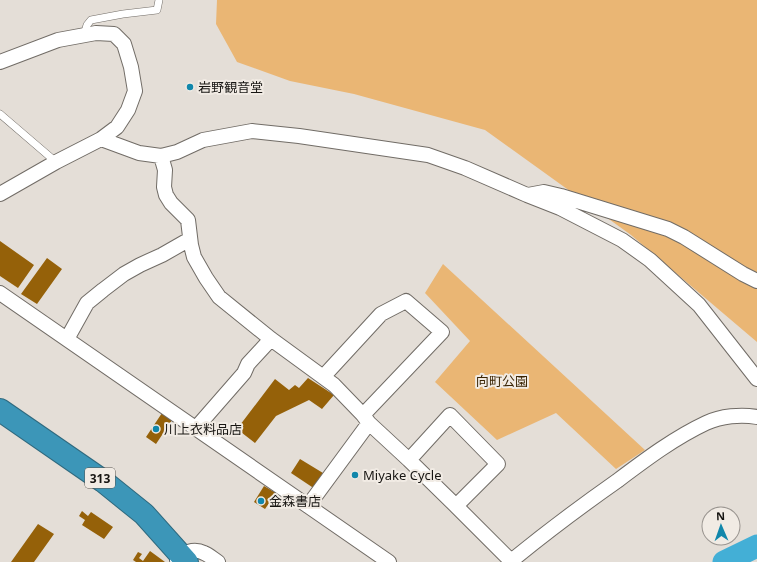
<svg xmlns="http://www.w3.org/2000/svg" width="757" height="562" font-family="'Noto Sans','Noto Sans JP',sans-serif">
<rect width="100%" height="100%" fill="#e4ded7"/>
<path fill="#eab674" d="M217,0h540v342l-126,-107 -146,-105 -131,-36 -64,-13 -53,-19 -21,-38z
M443,264l202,186 -29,19 -60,-56 -59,27 -62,-58 35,-41 -45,-48z"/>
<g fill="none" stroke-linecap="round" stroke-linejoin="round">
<path stroke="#43afd6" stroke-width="23" d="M724,562l33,-16"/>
</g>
<path fill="#956109" d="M0,241l34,24 -16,23 -18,-12z
M47,258l15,11 -25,35 -16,-10z
M308,378l26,17 -12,14 -13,-9 -33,16 -21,27 -18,-14 38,-50 14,11 6,-5 4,3z
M162,413l10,7 -16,24 -10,-7z
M300,459l23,14 -7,10 -1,6 -24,-16z
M264,486l12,7 -11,16 -11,-7z
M82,511l6,5 3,-4 22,15 -9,12 -22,-14 3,-5 -6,-4z
M38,524l16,10 -20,28h-23z
M150,551l15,11h-29l-3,-2 5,-8 4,2 -3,4 4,3z"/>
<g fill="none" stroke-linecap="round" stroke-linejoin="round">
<g stroke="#716c66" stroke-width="8">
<path id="lane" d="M84,35l3,-10 4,-5 32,-6 34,-4 2,-10
M0,114l56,48"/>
</g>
<g stroke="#716c66" stroke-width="16">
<path id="street" d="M0,62l58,-22 38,-7 18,1 10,10 7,23 4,24 -7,19 -11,17 -16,12 -45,23 -56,32
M101,139l38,14 22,3 16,-4 26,-12 49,-9 47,5 129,19 37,13 62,27 33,13 62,32 28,20 49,45 58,74
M161,156l4,14 -1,17 2,8 5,8 17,17 3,25 3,12 12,21 13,19 52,42 63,46 29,30 6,8 40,37 41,-45 48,49 -42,42 55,55
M528,195l16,-3 17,4 107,33 16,8 59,37 14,7
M0,293l308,213 81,56
M67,339l20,-36 16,-13 21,-16 16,-9 22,-10 28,-16
M323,377l58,-63 25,-13 36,31 -79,83
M196,428l48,-55 4,-9 23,-25
M409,460l47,46
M308,506l61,-83
M177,560c6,-8 17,-12 27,-7 5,2 9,6 14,9
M510,562c34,-28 70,-55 107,-81 28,-21 57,-43 89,-58 15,-7 35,-9 51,-6"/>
</g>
<g stroke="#2f697e" stroke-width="24">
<path id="highway" d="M0,410l103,71 41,33 43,48"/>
</g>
<use href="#lane" stroke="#fff" stroke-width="7"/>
<use href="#street" stroke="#fff" stroke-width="14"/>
<use href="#highway" stroke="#3c96b8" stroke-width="22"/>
</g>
<g fill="#1187ab" stroke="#f1ebe4" stroke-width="1.5">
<circle cx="190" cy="87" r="4"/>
<circle cx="156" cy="429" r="4"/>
<circle cx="355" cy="475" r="4"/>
<circle cx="261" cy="501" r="4"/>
</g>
<g text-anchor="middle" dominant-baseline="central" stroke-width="4" stroke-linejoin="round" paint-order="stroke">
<rect fill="#f1ebe4" stroke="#585551" stroke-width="1" x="85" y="468" width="30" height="20" rx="3"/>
<g font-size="12" font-weight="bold" fill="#171512">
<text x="100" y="478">313</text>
</g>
<g font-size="13" fill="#171512" stroke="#f1ebe4" text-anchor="start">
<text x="198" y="87">岩野観音堂</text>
<text x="164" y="429">川上衣料品店</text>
<text x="363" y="475">Miyake Cycle</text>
<text x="269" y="501">金森書店</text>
</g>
<g font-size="13" fill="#3a2403" stroke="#f1ebe4">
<text x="502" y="381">向町公園</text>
</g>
</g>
<g transform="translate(721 526) rotate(358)"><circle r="19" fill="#f1ebe4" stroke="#9a9590"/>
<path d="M0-3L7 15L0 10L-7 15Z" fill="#1187ab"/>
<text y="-6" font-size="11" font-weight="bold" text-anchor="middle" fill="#171512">N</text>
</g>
</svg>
